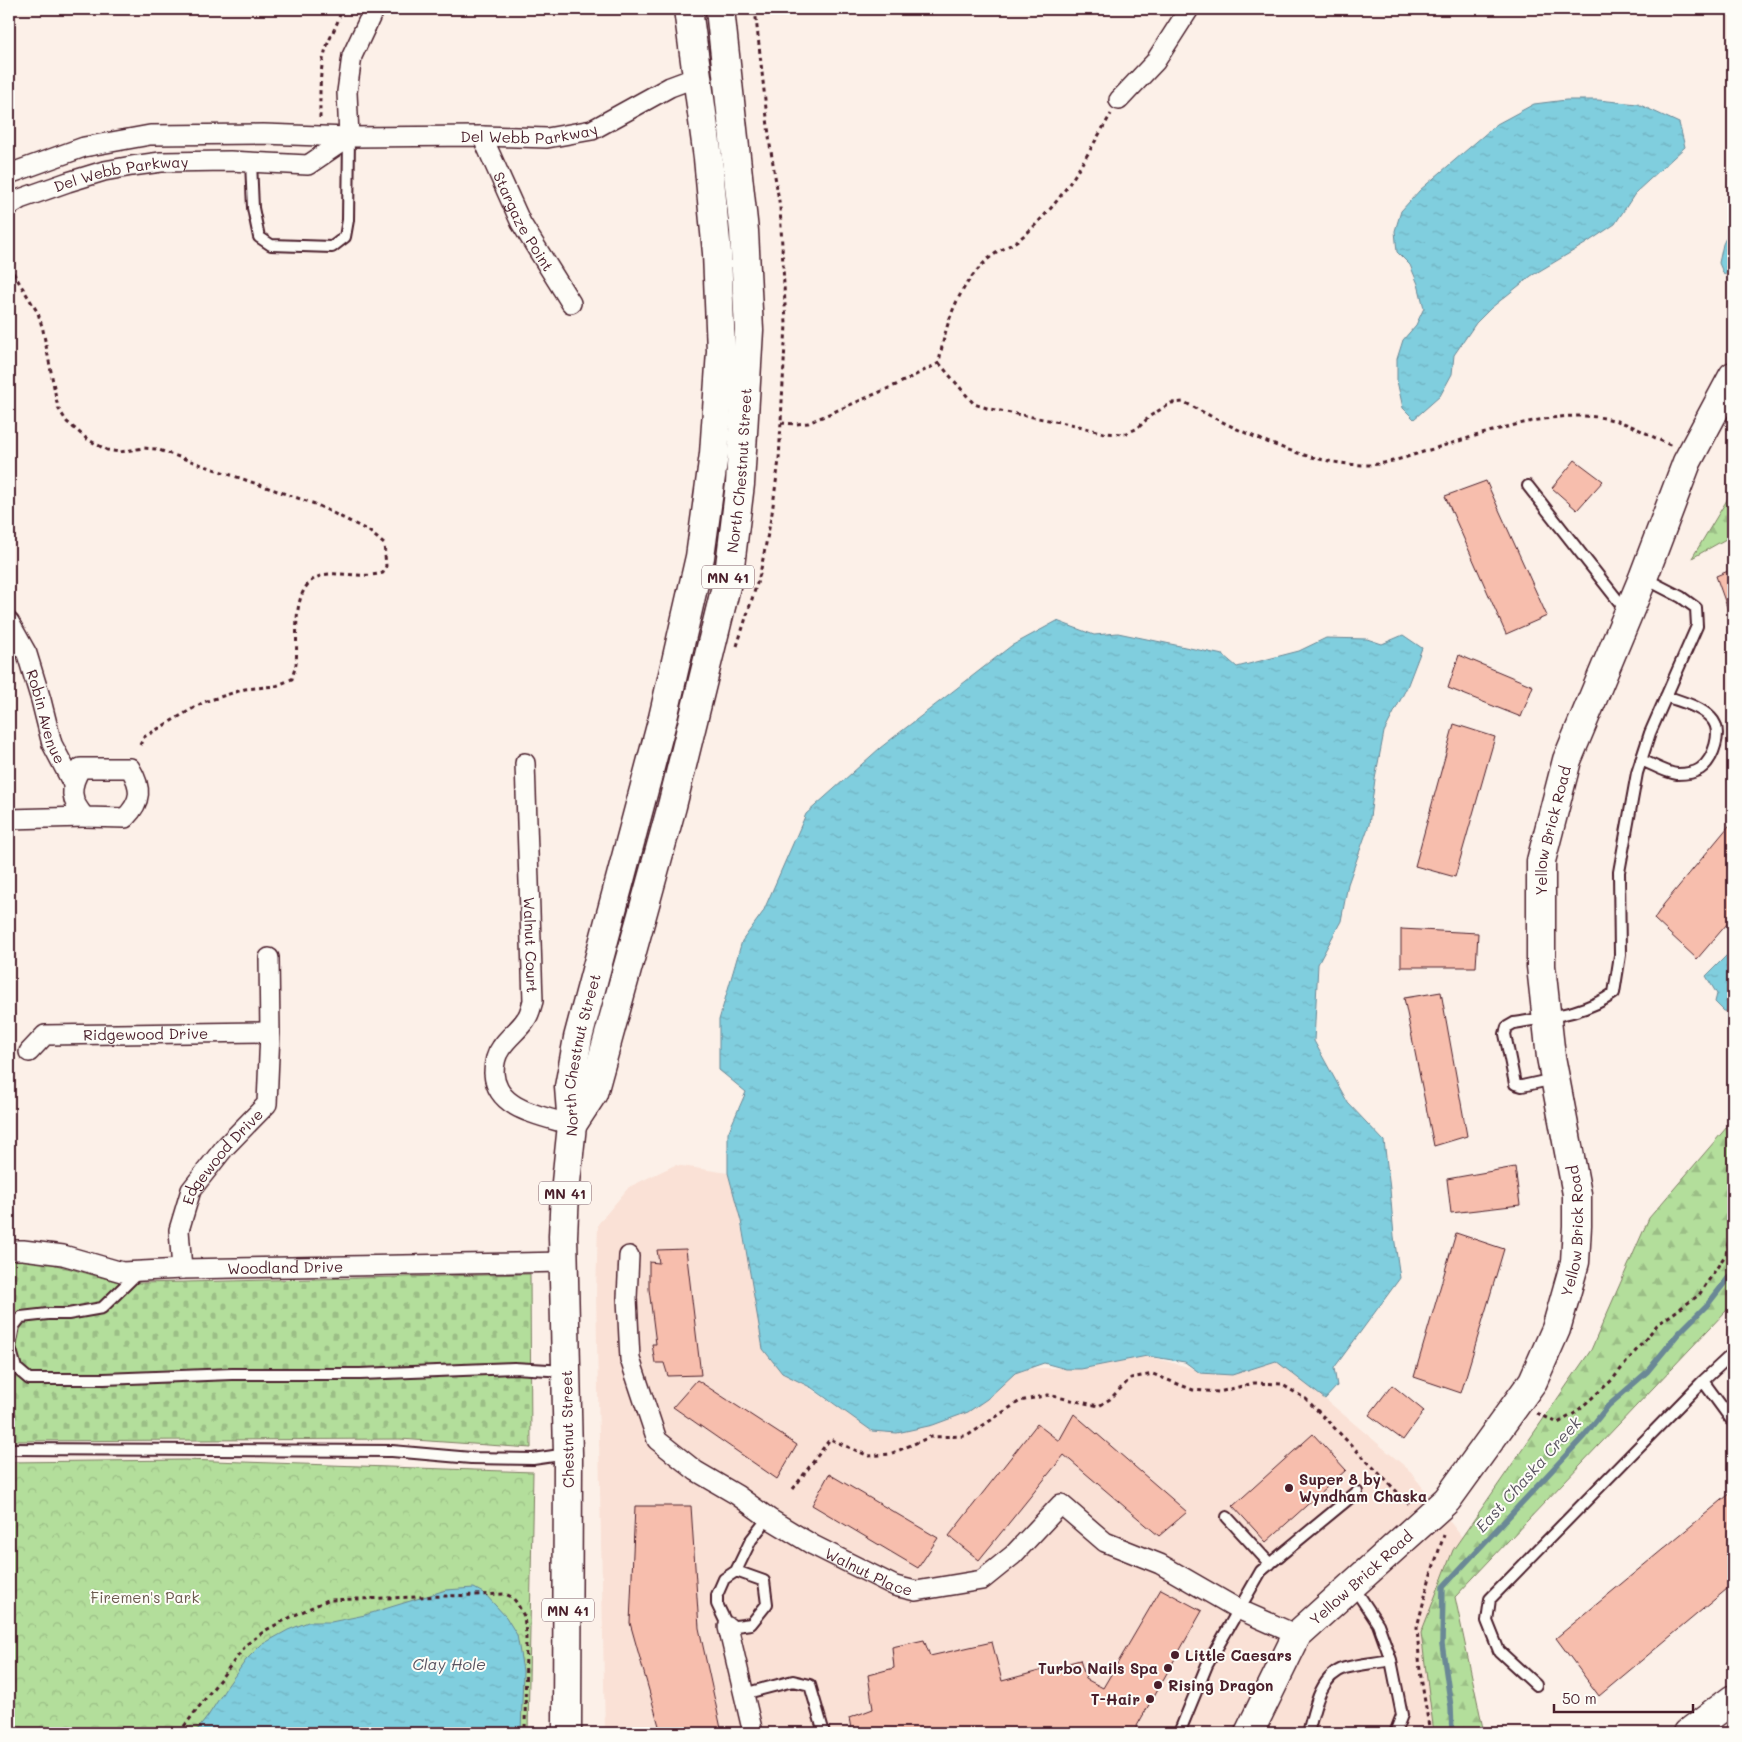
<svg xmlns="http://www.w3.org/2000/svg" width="1742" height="1742" font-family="Mali,sans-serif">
<defs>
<pattern id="forest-firs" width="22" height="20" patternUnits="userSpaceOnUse" patternTransform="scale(1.25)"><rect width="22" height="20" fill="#b3de9b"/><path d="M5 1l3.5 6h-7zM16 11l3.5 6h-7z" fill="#9bbe86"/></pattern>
<pattern id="cemetery-stones" width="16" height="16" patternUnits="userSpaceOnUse" patternTransform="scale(1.25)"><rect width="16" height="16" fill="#b3de9b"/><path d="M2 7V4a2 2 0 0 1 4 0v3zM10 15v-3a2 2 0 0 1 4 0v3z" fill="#9bbe86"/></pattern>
<pattern id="park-crowns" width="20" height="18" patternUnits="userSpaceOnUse" patternTransform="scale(1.25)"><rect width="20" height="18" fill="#b3de9b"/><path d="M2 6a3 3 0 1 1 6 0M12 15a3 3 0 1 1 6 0" fill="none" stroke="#9bbe86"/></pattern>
<pattern id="water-ripples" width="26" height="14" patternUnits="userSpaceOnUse" patternTransform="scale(1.25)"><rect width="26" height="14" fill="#80cede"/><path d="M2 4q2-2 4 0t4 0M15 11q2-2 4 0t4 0" fill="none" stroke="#70b0bf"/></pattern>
</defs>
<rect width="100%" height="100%" fill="#fcf0e8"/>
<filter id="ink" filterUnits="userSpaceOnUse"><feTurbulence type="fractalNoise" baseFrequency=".02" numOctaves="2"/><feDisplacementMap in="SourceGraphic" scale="10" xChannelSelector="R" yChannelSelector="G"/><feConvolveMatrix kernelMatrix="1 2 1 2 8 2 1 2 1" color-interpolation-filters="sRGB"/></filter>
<g filter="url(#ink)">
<path fill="#fae1d6" d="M675,1165l53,8 9,31 17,91 45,86 43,29 125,-24 64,-18h56l60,-12 67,18 66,-15 45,40 83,70 54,68 -38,90 11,106h-830l-9,-440 2,-69 31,-37z"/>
<path fill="url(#forest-firs)" stroke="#7e7e63" d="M1733,490v45l-41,23z
M1733,1120v181l-7,10 -271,286 29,136h-50l-13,-100 32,-83 138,-200 58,-132z"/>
<path fill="url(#cemetery-stones)" stroke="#7e7e63" d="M34,1259l81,22 26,2 389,-9 1,174 -131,-9 -391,2v-181z"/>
<path fill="url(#park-crowns)" stroke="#7e7e63" d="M185,1460l348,12 -5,261h-519v-271z"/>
<path fill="url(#water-ripples)" stroke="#6a8896" d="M1566,100h32l40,4 41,19 6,24 -49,45 -21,32 -30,20 -54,32 -40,32 -15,15 -22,32 -2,19 -12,22 -26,23 -11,-11 -6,-27v-22l6,-19 13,-15 8,-17 -6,-24 -8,-19 -13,-13 -2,-21 6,-20 19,-21 77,-66 37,-20z
M1733,223v46l-9,6 -5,-12 4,-19z
M1057,621l37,14 24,-2 105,22 14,12 62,-16 27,-13 41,1 15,5 21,-9 19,13 -15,39 -23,45 -9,47 -6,46 -21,59 -7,37 -23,43 -4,77 34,62 36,38 6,48 4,47 6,42 -66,90 3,18 -12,13 -49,-38 -44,14 -32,-2 -15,-11 -38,-6 -66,13h-15l-22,-6 -29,10 -28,26 -19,13 -35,13 -36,8 -25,-2 -60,-43 -30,-15 -19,-24 -22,-128 -13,-48v-40l18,-41 -27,-22v-50l23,-79 21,-29 43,-98 74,-66 131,-102z
M1733,949v63l-9,-1 -9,-9 2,-8 -11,-18z
M474,1588l11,6 21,23 11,18 6,36 -2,62h-326l13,-17 18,-28 20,-28 15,-15 27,-15 20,-8h23l34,-7 81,-25z"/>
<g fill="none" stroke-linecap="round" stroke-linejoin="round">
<path stroke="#6a8896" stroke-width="5.5" d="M1452,1733l-1,-26 -9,-63 1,-57 141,-151 24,-30 39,-34 31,-38 30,-30 25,-32"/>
</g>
<path fill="#f7bead" stroke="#4a1f2b" d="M1575,460l28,21 -26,29 -25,-22z
M1486,481l61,135 -41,18 -61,-138z
M1733,569v49h-2l-15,-42z
M1459,655l74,31 -12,31 -73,-29z
M1454,724l41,13 -40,140 -40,-11z
M1733,821v96l-36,42 -43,-40 10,-15z
M1401,929l77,4 -2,34h-75z
M1441,992l26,144 -33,10 -30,-148z
M1515,1167l5,38 -69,8 -4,-34z
M1456,1233l48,16 -43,144 -47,-16z
M686,1249l15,126 -33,1 -4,-13h-9l-3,-19h4l-7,-55v-27l10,1 -2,-13z
M697,1380l100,65 -20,34 -104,-72z
M1392,1385l32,26 -21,29 -34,-25z
M1074,1414l113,98 -28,24 -95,-81 -85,105 -30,-24 88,-112 22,17z
M1313,1434l33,36 -80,72 -33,-36z
M829,1474l109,64 -20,30 -106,-63z
M1733,1491v93l-134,112 -43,-58z
M635,1506h56l8,122 23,105h-61l-31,-110z
M1161,1589l41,22 -69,122h-281l-3,-15 24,-9 -5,-34 26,-7 -2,-21 32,-7 6,16 62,-14 10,39 78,-21 6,19 17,9z"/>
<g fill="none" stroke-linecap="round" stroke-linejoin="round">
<g stroke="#4a1f2b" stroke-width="14">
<path id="lane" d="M251,162l2,46 6,29 12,8 61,2 13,-10 3,-17 1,-83
M1528,486l99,126
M1641,760c11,4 25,13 36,14 7,0 17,-1 23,-5 13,-9 24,-38 11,-51 -11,-12 -30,-16 -45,-22
M1554,1079l-32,7 -7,-2 -10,-50 2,-7 7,-4c35,-6 71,-9 100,-30l6,-38 -1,-83 18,-99 13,-40 47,-107 -1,-18 -15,-11 -37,-19
M138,1273l-36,35 -34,6h-20l-27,3 -7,9 -4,21 6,21 13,11h75l128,-5h128l154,-6 52,3
M1733,1353l-30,28 30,41
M9,1449l383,2 79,7 62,1 34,-5
M1227,1517l43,47
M736,1571l28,10 3,23 -16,20 -23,3 -11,-23v-9l7,-16 12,-8 15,-31 17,-22
M1353,1586l25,38 13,36 11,55 -7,18
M1536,1685l-37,-34 -12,-30 3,-22 213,-218
M743,1694l50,-13 17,4 14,48
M1179,1733l28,-68 54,-94 96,-79
M1308,1733c6,-22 11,-57 37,-65 15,-4 31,-5 46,-8"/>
</g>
<g stroke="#4a1f2b" stroke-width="22">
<g id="street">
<path d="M1119,100l36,-38 34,-53"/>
<path id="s1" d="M482,136l39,87 50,80"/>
<path d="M349,137l-2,-45 5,-36 22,-47"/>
<path id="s2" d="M9,174l75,-27 66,-12 113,-1 86,3 133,-1 65,2 45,-8 78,-43 27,-10"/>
<path id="s3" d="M9,206l11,-7 48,-17 36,-11 28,-5 29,-4 69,-1 78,4 41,-28"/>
<path id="s4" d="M9,622l18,32 14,46 11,44 21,40"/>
<path id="s5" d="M525,763l8,238c-2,6 -3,13 -7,18 -7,11 -18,18 -25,29 -6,8 -7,16 -7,25 2,38 50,43 78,52"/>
<path d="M81,768h49c12,20 12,33 -5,50l-40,-1c-15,-16 -16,-30 -4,-49z"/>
<path d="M9,819l76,-2"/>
<path id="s6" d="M29,1052l16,-17 225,-3"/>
<path id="s7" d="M9,1250h14l40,5 59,17 60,-3 382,-7"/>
<path id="s8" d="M629,1256l-2,42 3,61 27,81 39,31 41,24 33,24 43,26 82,41 21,5 66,-11 31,-25 48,-51 44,38 55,22 78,45 59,26"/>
<path id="s9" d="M182,1269l-3,-39 12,-40 34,-43 42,-43 3,-72 -1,-74"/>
<path d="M728,1627l25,106"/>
</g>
</g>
<g stroke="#4a1f2b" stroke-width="31">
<g id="secondary">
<path id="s10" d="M1249,1733l48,-98 150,-135 86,-119 23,-52 19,-67 2,-36v-32l-26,-137 -10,-91v-105l26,-101 76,-182 44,-116 46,-86"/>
</g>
</g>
<g stroke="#4a1f2b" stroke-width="31">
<g id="primary">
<path id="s11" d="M572,1125l21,-32 11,-40 68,-247 57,-232 11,-90 9,-154 -5,-99 -24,-222"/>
<path id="s12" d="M567,1733l1,-279 -5,-218 2,-44 7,-67 -3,-38 9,-49 85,-320 37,-161 14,-103 7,-103 -4,-98 -9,-95 -20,-149"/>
<path d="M1688,1733l45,-34"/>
</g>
</g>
<path stroke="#4a1f2b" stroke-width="3" stroke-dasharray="4 4" stroke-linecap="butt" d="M320,118c0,-21 -1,-45 5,-66 4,-15 14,-28 16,-43
M9,266l29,47 5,17 15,78 9,14 20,17 20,11 13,2 23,-4 13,1 159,55 54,27 15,13 2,22 -3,7c-19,5 -36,0 -54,1 -42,4 -30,63 -33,90 -1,5 -3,10 -4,15l-16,7 -31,3 -41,13 -60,35 -4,8
M939,363l35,41 16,5 85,16 29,8 21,1 13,-6 12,-12 21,-13 13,-1c52,28 124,64 185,63 20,-1 50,-12 70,-18 51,-15 121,-41 174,-27 21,5 39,17 59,26
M781,423l15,1 12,-1 88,-38 43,-22c6,-38 18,-75 47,-102 8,-8 20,-13 29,-19 14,-9 25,-22 36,-34 23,-27 42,-64 60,-94
M737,646l23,-72 12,-61 7,-53 7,-136 -6,-117 -10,-62 -15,-136
M1537,1413l21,10 17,-10 37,-33 45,-55 42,-30 27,-41 7,-34
M793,1489l37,-50 39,17 21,-2 40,-17 37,-1 53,-35 28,-6 51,11 11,-7 21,-21 22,-4 40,16 26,2 35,-9 27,1 25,15 103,105
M179,1733l68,-89 19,-14 29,-15 33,-15 177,-6 7,3 5,6 7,13 2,18 -1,99
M1430,1733l-10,-62 -3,-44 13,-50 14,-42"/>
<use href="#lane" stroke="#fdfcf7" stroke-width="10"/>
<use href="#street" stroke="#fdfcf7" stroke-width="19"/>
<use href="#secondary" stroke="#fdfcf7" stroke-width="28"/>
<use href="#primary" stroke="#fdfcf7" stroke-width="28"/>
</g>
</g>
<g fill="#4a1f2b" stroke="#fdfcf7" stroke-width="2">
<circle cx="1289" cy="1488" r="5"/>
<circle cx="1175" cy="1655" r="5"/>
<circle cx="1168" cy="1668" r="5"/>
<circle cx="1158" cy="1685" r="5"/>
<circle cx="1150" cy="1699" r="5"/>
</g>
<g text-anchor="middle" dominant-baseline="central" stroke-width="4" stroke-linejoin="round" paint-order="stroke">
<g fill="#fdfcf7" stroke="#806168" stroke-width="1">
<rect x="702" y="565.5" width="52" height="23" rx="4"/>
<rect x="539" y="1181.5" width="52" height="23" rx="4"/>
<rect x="542" y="1598.5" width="52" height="23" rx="4"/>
</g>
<g font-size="14" font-weight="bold" fill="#4a1f2b">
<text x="728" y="577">MN 41</text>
<text x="565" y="1193">MN 41</text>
<text x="568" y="1610">MN 41</text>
</g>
<g font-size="15" fill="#4a1f2b" stroke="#fdfcf7">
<text stroke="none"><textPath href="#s2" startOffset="526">Del Webb Parkway</textPath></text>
<text stroke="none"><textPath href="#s3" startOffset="118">Del Webb Parkway</textPath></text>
<text stroke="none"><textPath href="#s1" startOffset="95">Stargaze Point</textPath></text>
<text stroke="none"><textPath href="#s11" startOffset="679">North Chestnut Street</textPath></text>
<text stroke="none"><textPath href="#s4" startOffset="102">Robin Avenue</textPath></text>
<text stroke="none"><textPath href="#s10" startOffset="1020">Yellow Brick Road</textPath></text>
<text stroke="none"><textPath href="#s5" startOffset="182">Walnut Court</textPath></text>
<text stroke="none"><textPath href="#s6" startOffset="124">Ridgewood Drive</textPath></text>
<text stroke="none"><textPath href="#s12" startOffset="680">North Chestnut Street</textPath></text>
<text stroke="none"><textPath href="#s9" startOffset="126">Edgewood Drive</textPath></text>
<text stroke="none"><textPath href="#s10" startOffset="615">Yellow Brick Road</textPath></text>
<text stroke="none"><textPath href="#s7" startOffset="279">Woodland Drive</textPath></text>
<text transform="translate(567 1429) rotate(-91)">Chestnut Street</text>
<text stroke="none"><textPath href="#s8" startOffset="439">Walnut Place</textPath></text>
<text stroke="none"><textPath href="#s10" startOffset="195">Yellow Brick Road</textPath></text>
</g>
<g font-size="15" font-weight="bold" fill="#4a1f2b" stroke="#fdfcf7" text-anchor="start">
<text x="1299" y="1479">Super 8 by<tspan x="1299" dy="17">Wyndham Chaska</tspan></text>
<text x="1185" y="1655">Little Caesars</text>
<text x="1158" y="1668" text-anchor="end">Turbo Nails Spa</text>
<text x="1168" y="1685">Rising Dragon</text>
<text x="1140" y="1699" text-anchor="end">T-Hair</text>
</g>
<g font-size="15" fill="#6a584d" stroke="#fdfcf7">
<text x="145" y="1597">Firemen's Park</text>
</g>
<g font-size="16" font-style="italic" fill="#5a5461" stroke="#fdfcf7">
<text transform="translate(1528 1474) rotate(-48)">East Chaska Creek</text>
<text x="449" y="1663">Clay Hole</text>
</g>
</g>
<rect width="1742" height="1742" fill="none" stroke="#fdfcf7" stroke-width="30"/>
<rect x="15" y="15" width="1712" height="1712" fill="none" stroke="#4a1f2b" stroke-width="2" filter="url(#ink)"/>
<path d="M1554 1704v8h139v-8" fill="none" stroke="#4a1f2b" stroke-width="2.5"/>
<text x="1562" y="1704" font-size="15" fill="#4a1f2b" stroke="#fdfcf7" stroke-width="4" paint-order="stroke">50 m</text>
</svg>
